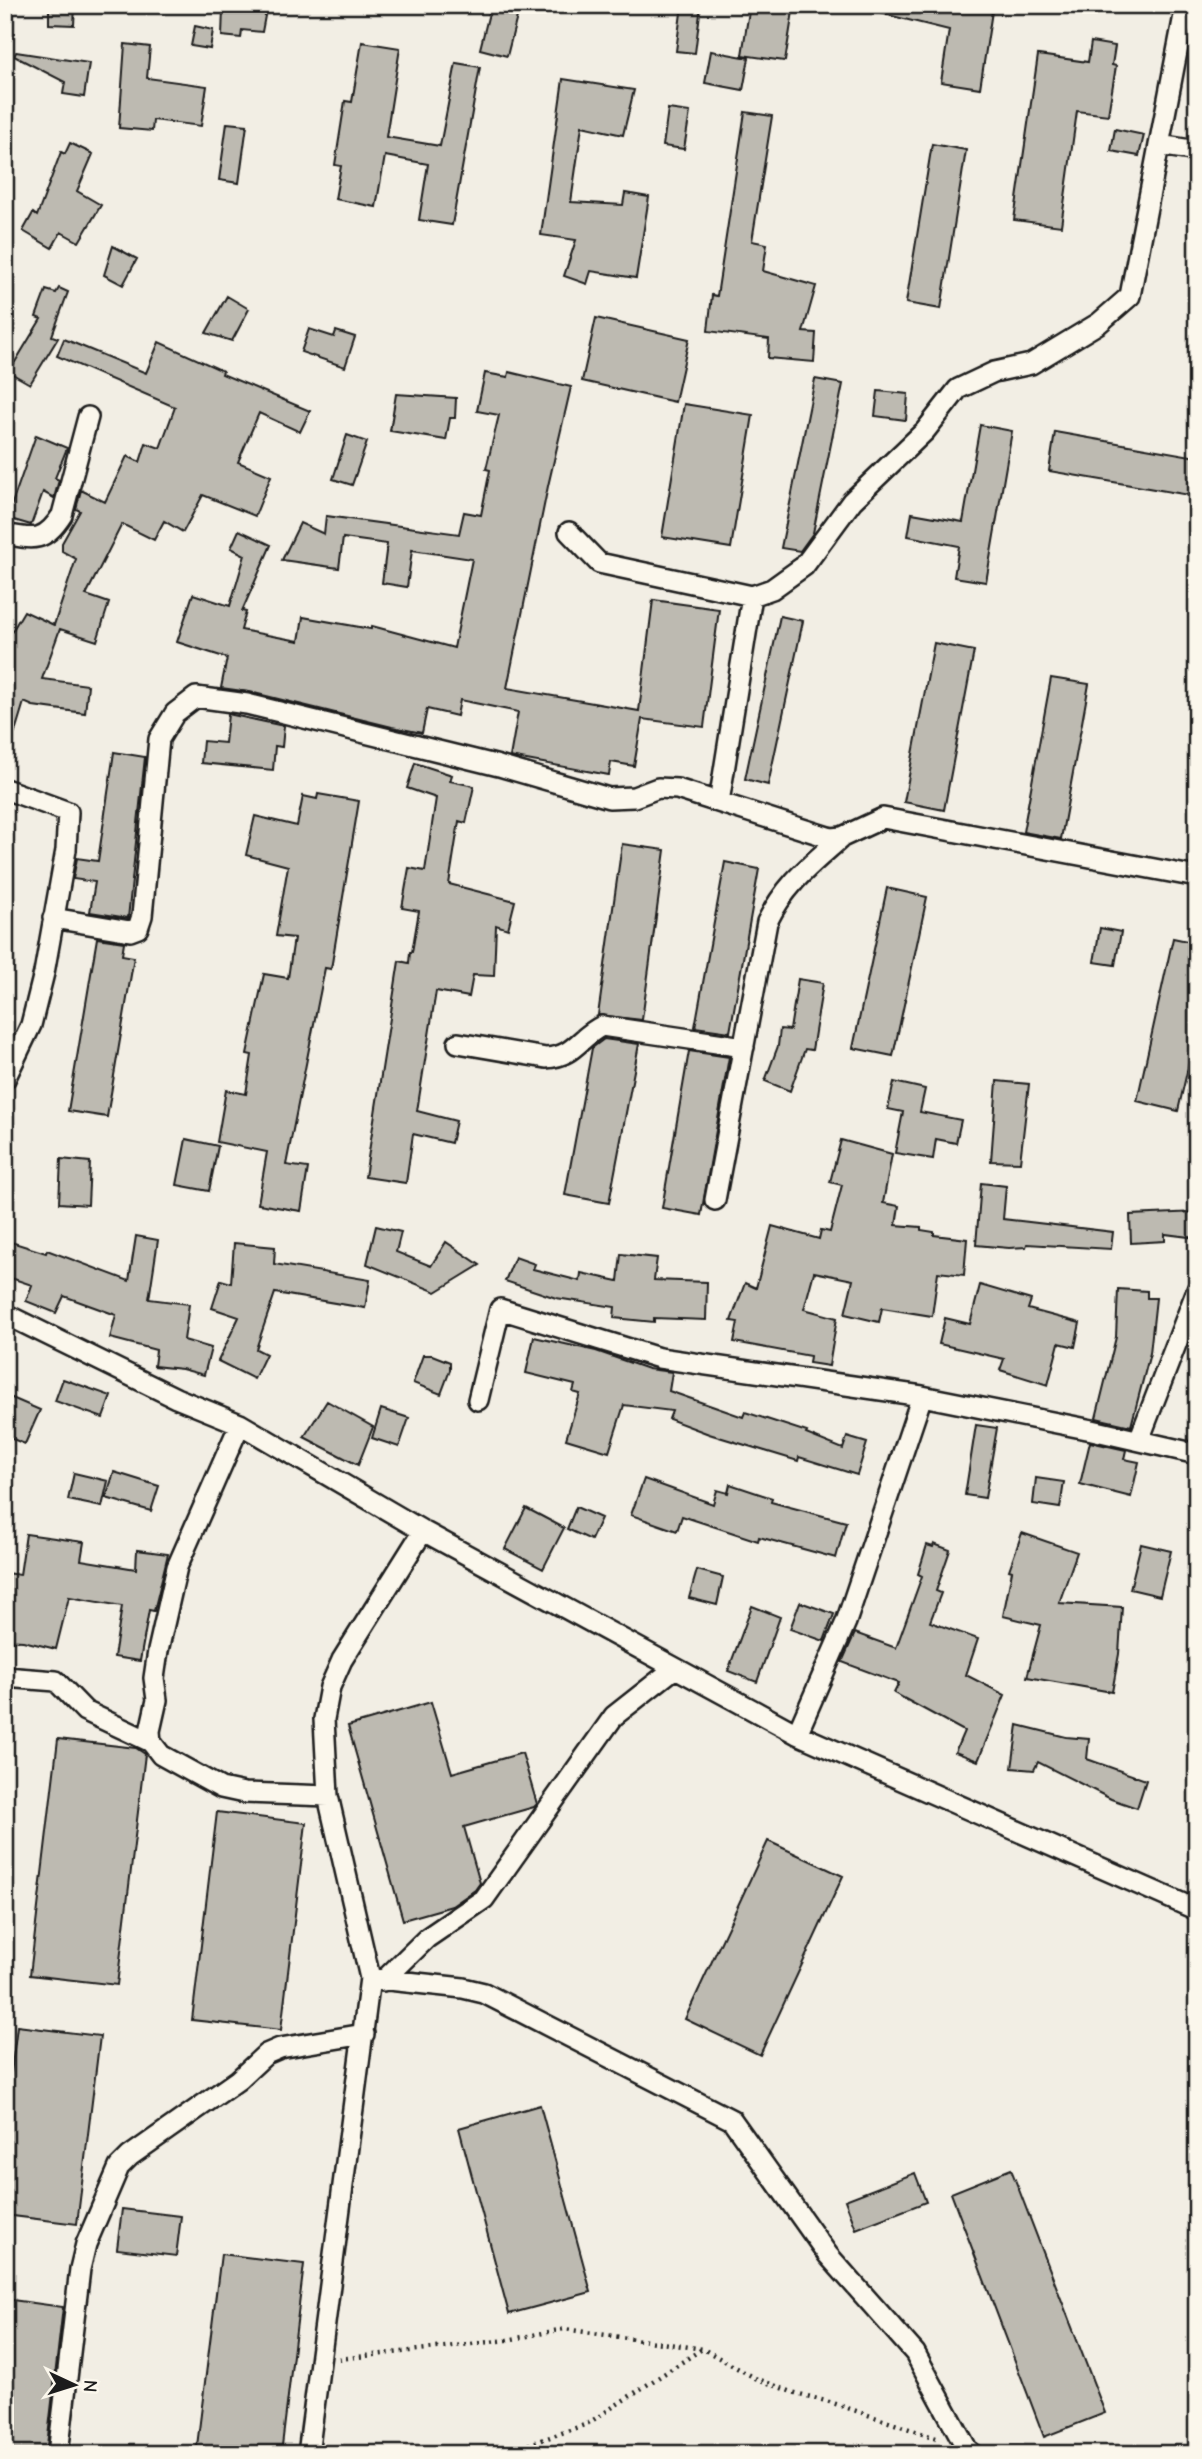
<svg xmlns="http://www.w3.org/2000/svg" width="1202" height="2459" font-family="'Comic Neue',sans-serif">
<rect width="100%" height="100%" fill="#f2eee4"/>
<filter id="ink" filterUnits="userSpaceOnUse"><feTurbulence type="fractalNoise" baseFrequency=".0143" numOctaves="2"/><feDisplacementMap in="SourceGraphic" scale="14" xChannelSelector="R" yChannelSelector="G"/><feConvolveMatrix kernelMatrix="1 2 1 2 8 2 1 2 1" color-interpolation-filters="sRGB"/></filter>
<g filter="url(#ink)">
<path fill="#bdbab1" stroke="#1c1c1c" stroke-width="2" d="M49,5h26l-1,20 -25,-1z
M228,5h39l-5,27 -20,-2 -1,8 -19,-2 1,-27h4z
M491,5h29l-13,51 -27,-7z
M682,5h19l-6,48 -19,-2z
M750,5h44l-9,56 -43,-6z
M881,5h112l-13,83 -39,-6 8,-52 -69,-17z
M195,26l18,4 -3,19 -19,-3z
M362,42l38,6 -14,89 54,9 16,-83 24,4 -28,158 -33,-5 9,-56 -43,-8 -9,51 -41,-8 6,-33 -6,-1 10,-64 7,1z
M1091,42l24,4 -3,19 4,1 -8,49 -31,-4 -16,115 -47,-6 24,-165 50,7z
M125,44l25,3 -3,31 60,8 -6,40 -48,-6 -1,11 -33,-3z
M711,51l38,7 -6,32 -38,-7z
M16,52l73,11 -5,34 -21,-3 2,-12 -51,-26z
M563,79l71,11 -11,45 -41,-9 -11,76 52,3 2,-12 24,4 -13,81 -45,-7 -4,13 -23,-8 12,-36 -35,-5z
M668,109l22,3 -6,37 -21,-3z
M745,112l27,4 -20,125 15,3 -4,27 53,15 -13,46 13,1 -2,29 -46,-4 1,-19 -61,-8 4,-36 5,1z
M227,123l20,2 -8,58 -20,-3z
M1115,129l29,6 -5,21 -28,-5z
M70,143l23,11 -16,37 24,14 -22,37 -18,-10 -9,16 -29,-17 10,-18 4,3 24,-64 4,2z
M932,144l34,6 -25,159 -35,-6z
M113,246l24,13 -14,26 -19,-10z
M59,288l9,4 -16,44 6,2 -28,46 -21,-12 32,-53 -5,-2 10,-27 10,3z
M227,296l22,13 -17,32 -26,-8z
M596,318l93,21 -14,63 -93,-21z
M309,329l25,8 2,-6 19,6 -10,30 -44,-15z
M64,339l82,34 13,-31 64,29 -1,3 88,37 -10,21 -41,-19 -21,49 33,14 -16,40 -52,-21 -20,37 -19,-11 -10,19 -32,-16 -36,71 23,8 -12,38 -37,-12 -18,50 46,6 -3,28 -52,-7 -9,-4 -14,46 -5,-1v-104l19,-32 30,14 22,-66 -14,-8v-8l18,-32 -4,-2 5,-19 24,12 22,-46 13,6 6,-19 14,5 15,-41 -118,-51z
M509,372l62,15 -23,99 -41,202 132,23 14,-111 66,9 -15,118 -62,-8 -8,47 -23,-4 -2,13 -99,-18 8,-45 -58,-12 -3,16 -30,-7 -5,24 -30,-6 -142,-35 -29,-4 6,-30 -50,-16 16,-48 37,12 15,-51 -14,-7 8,-18 32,15 -29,66 4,1 -5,18 58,11 4,-24 68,12 1,-3 82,22 18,-89 -60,-9 -5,37 -25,-4 5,-39 -44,-6 -4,30 -57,-8 18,-37 24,11 2,-18 133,18 5,-22 17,3 9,-45 -4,-1 13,-54 -22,-4 8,-38 23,4z
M815,379l28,5 -30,149 -13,18 -19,-3z
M878,391l30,3 -2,26 -31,-4z
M396,394l60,4 -1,20h-5l-4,22 -56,-9z
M684,404l69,11 -22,133 -69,-11z
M980,425l32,6 -26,151 -32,-5 5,-31 -51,-10 4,-23 51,9z
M1055,432l142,25 -2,39 -146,-25z
M36,435l31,13 -12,30 4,2 -5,18 -11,-6 -12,33 -24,-7z
M347,435l20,7 -15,43 -19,-6z
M780,616l23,5 -35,164 -23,-6z
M934,643l40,8 -30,159 -40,-8z
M1051,678l38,6 -28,155 -38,-7z
M228,714l56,12 -2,21 -7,-1 -2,24 -72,-7 2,-22 22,2z
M114,752l31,5 -17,161 -38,-6 5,-30 -22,-3 4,-21 21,3z
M415,763l37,12 -2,6 24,5 -8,37 -7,-2 -10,63 66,17 -7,28 -12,-4 -2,51 -21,-1 -4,22 -33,-6 -19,120 39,10 -5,22 -38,-9 -7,49 -41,-6 34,-216 10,2 1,-11h2l7,-41 -17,-3 7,-40 16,3 11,-73 -29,-10z
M318,794l41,7 -28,168 -6,-1 -39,197 22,3 -7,43 -43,-7 9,-52 -50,-10 9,-52 20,4 6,-39 -5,-1 17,-80 24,4 6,-40 -18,-2 12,-70 -42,-11 9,-39 42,10 6,-30 14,3z
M622,844l43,6 -23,170 -44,-5z
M725,862l34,7 -29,163 -35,-5z
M887,888l40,9 -34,159 -40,-8z
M1100,928l21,4 -6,33 -21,-3z
M97,938l27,4 -2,13 12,2 -27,160 -39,-6z
M1173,938l24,5v85l-19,83 -41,-10z
M798,979l25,4 -11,67 -7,-1 -15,42 -25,-10 13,-35 2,-17 10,1z
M604,1039l35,5 -30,159 -44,-8 27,-147z
M689,1051l40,6 -28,158 -39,-7z
M997,1081l32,3 -9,78 -29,-1z
M894,1082l31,7 -5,23 41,8 -5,23 -20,-4 -3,20 -38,-6 8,-41 -15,-3z
M186,1139l32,7 -9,45 -32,-6z
M841,1140l51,14 -9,49 16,3 -3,19 25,2v3l13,2v3l33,4 -3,36 -26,-3 -6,44 -50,-8 -3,14 -34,-8 8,-34 -39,-8 -10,37 33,9 -8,48 -20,-3 1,-7 -76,-14 4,-20 -7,-1 14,-38 11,5 16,-62 47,13 2,-9 9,2 12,-47 -12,-3z
M61,1159l29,3 -2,43 -29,-2z
M981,1183l25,3 -3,33 110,13 -2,17 -84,-5 -1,3 -17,1 -33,-3z
M1197,1212v26l-32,-4v7l-34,2 -1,-28z
M376,1226l25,6 -5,20 35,14 15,-24 34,23 -44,27 -69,-28z
M136,1236l22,4 -9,59 40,5 -5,36 27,8 -7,27 -22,-6 -28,-3 2,-16 -46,-12 6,-23 -52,-19 -8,17 -30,-12 6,-16 -27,-9v-36l41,13 1,-3 82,31z
M234,1243l41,4 -1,17 96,16 -5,28 -90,-15 -19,56 10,5 -12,25 -36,-18 21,-44 -27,-9 9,-28 10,3z
M621,1254l36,4 -3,22 53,2 -1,38 -52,-2v4l-40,-4 1,-11 -59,-9 -51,-17 10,-24 20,7 -2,5 47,12 1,-8 37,8z
M980,1285l51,15 -3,9 52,14 -5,24 -16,-4 -11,42 -48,-15 4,-11 -65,-15 6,-26 25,6z
M1118,1289l29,2v7h9l-6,55 -19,73 -35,-8 20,-81z
M534,1337l62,14 52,18 24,3 -3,19 74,26 2,-5 62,20 -1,2 37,15 4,-12 20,6 -10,32 -58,-18 -1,4 -89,-27 -40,-15 3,-8 -48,-6 -15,47 -43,-13 14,-45 -7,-2 2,-7 -49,-12z
M423,1355h9l18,7v8l-9,24 -28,-11z
M63,1379l48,17 -8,22 -48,-17z
M5,1395l35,15 -15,34 -20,-8z
M327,1401l46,26 -15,38 -54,-28z
M381,1409l28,9 -10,29 -27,-9z
M976,1425l21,3 -12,70 -20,-3z
M1090,1442l36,8 -2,9 15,3 -8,35 -51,-13z
M114,1472l45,14 -8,25 -45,-13z
M74,1473l34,8 -6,26 -34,-7z
M1036,1478l28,4 -4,26 -27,-4z
M644,1479l69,25 4,-14 11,3 2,-9 42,14 -1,4 75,20 -10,36 -77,-21 -1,4 -76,-25 -5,15 -46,-16z
M576,1507l25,11 -10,22 -24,-11z
M526,1508l38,20 -21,41 -38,-20z
M1022,1533l55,19 -18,51 63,4 -3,47 -7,38 -85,-15 14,-52 -38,-9 9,-45 -3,-1z
M26,1534l58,8 -3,18 55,9 1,-19 31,4 -14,57 -5,-1 -9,51 -26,-4 8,-51 -53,-9 -13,52 -33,-8 -18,-1v-67l15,2z
M934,1544l16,6 -14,41 5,2 -11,29 48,17 -12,36 39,20 -27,66 -23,-9 9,-21 -70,-38 5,-10 -57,-21 13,-29 41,15 26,-72 -4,-2 9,-29 6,2z
M1141,1544l30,7 -11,45 -30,-7z
M697,1570l26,7 -6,28 -28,-7z
M800,1602l34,12 -10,27 -34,-12z
M752,1606l28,11 -23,65 -29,-11z
M431,1702l21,71 70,-20 15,51 -3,3 -70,20 16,56 -5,7 -23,16 -49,14 -55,-194z
M1018,1725l48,12 23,2 -2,20 59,21 -9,28 -26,-9 -73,-37 -4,8 -22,-2z
M58,1739l78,9 9,6 -28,231 -87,-10z
M217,1812l89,11 -25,207 -89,-10z
M768,1841l75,35 -83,179 -75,-36z
M17,2026l83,10 -23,188 -72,-9v-95z
M540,2105l51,187 -82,22 -50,-186z
M1011,2169l94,244 -61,24 -93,-244z
M915,2173l11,29 -70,27 -11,-29z
M122,2209l59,7 -5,40 -59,-7z
M221,2254l83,10 -23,190h-85z
M5,2299l58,8 -17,147h-41z"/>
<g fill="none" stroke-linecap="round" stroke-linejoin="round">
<g stroke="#1c1c1c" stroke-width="24">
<path id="minor" d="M1159,145l38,6
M569,532l30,31 153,33 20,-7 32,-23 48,-65 73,-70 33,-42 36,-17 37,-8 68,-41 31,-27 56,-291
M5,534c29,6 40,8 57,-19l26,-98
M5,789l63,23 -2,38 -22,123 -13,52 -26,54
M719,802l33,-206
M53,918l77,13 8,-3 4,-12 17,-177 16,-26 21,-16 51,7 252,62 110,32 25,-1 24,-9 19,1 154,49 11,-1 41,-19 314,59
M458,1043l88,15c28,-1 33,-21 56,-32l142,21
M715,1200l52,-278c19,-39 44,-57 75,-85
M5,1314l171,84 64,26 183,107 374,203 400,176
M478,1400l22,-91 159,49 263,38 170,34 105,24
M240,1424l-63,143 -19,84 -4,27 3,22 -7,31 1,11 10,13 60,33 23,5 84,3
M1139,1440l58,-150
M5,1677l51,4 29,30 66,31
M797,1734l49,-112 76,-226
M370,1978l93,10 21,5 248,127 96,135 87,98 52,96 6,5
M383,1981l44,-43 57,-39 130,-183 61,-48
M58,2454l22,-185 6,-25 33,-77 11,-11 108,-76 28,-26 14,-6 84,-14
M308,2454l62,-476 -42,-182 -4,-77 6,-32 12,-27 81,-129"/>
</g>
<path stroke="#1c1c1c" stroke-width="4.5" stroke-dasharray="2 5" stroke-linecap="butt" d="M339,2359l168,-19 57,-11 139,20 52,29 37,14 41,11 103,35
M502,2454l85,-30 115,-75"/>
<use href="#minor" stroke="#fbf7ec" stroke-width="19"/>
</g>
</g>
<rect width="1202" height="2459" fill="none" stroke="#fbf7ec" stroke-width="28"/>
<rect x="14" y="14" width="1174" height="2431" fill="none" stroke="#1c1c1c" stroke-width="2.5" filter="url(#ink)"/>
<g transform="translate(74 2385) rotate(94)" stroke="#fbf7ec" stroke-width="5" paint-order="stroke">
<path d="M0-5L12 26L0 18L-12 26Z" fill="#1c1c1c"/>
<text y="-10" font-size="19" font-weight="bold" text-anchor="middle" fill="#1c1c1c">N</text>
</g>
</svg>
